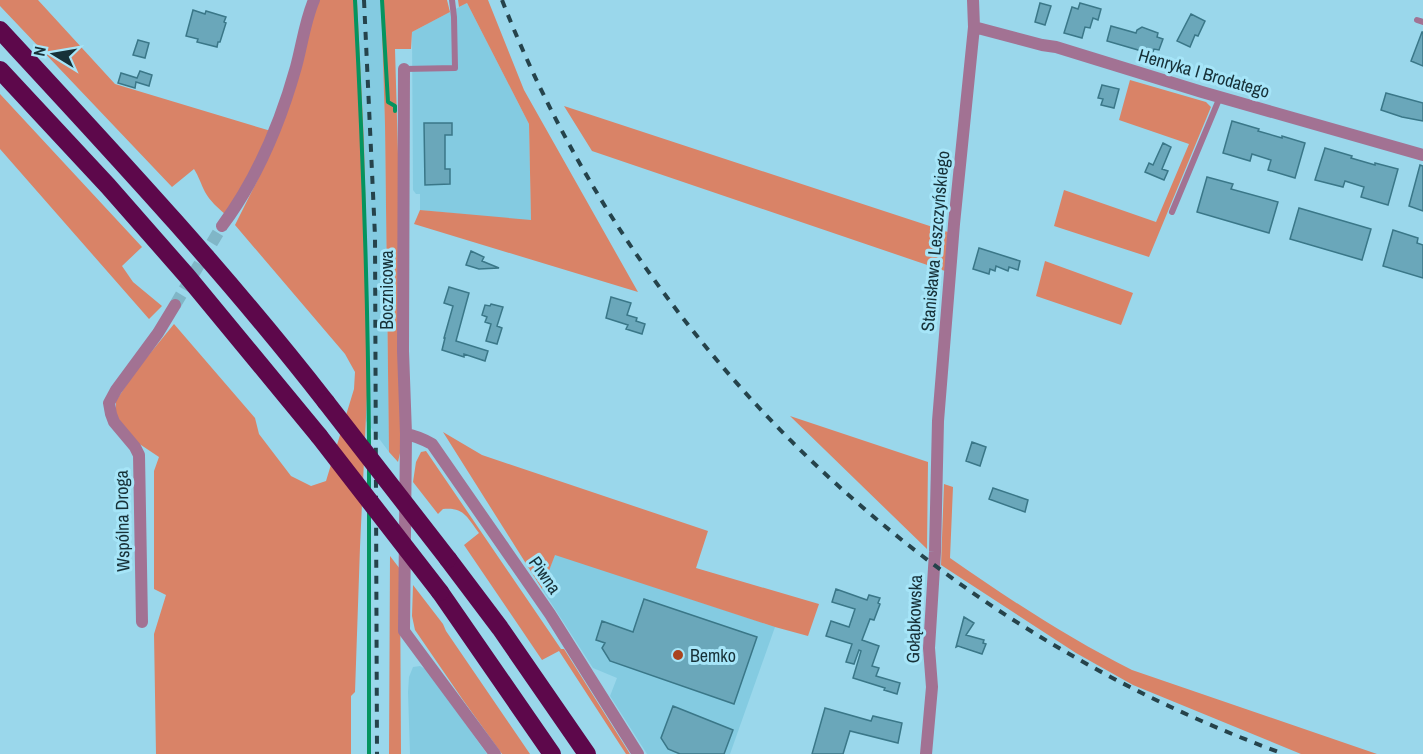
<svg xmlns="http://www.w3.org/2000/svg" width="1423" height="754" font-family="'Archivo Narrow',sans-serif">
<rect width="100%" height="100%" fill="#9ad7eb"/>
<path fill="#84cbe1" d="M357,0h24l4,125 4,327 -23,-31 3,-69 -5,-210z
M467,3l62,121 2,97 -111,-11v-16h-4l-3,-4 -1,-158z
M555,554l220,73 -45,127h-83l-37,-58 7,-18 -24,-10 -51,-79z
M420,666l7,4 60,84h-77l-2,-62 1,-15 4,-10z"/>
<path fill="#d98367" d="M0,0h38l77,84 156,47 -23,49 -23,34c-7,-6 -15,-13 -20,-22 -4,-8 -6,-15 -11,-23l-22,18 -172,-181z
M318,0h39l7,142 5,210 -9,195 -5,145 -4,4v58h-195l-2,-120 12,-39 -12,-6v-118l5,-14 -21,-14 -15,-16 -7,-13v-13l18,-28 40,-49 81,94 4,16 32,42 20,10 15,-5 28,-92 1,-17 -10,-18 -110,-129 23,-46z
M381,0h66l3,12 -38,20 -1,17h-16l5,175 1,196 -1,33 -2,9 -9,-10 -4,-327z
M458,0h30l36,90 114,202 -224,-68 6,-14 111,10 -2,-96 -62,-121 -8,4z
M1130,80l76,22 5,5 -62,150 -95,-31 10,-36 92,32 33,-78 -70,-24z
M0,94l142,153 -20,19 11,16 29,24 -13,13 -149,-170z
M564,106l384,126 -3,39 -353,-120z
M1045,261l88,32 -12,32 -85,-29z
M790,416l138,46 -1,87z
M443,432l39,23 226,76 -12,37 123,36 -11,32 -33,-9 -220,-72 -13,34z
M426,451l135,198h3l66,105h-4l-67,-103 -17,9 -78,-115 15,-12c-12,-16 -15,-26 -36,-24l-5,5 -25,-32 3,-20 5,-10z
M944,484l9,3 -3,71c59,41 118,80 182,112l245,84h-76l-168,-69 -57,-32 -135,-88z
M390,556l10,13 1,185h-12z
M413,585l30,39 3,7 84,123h-28l-39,-54 -48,-70 -3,-14z"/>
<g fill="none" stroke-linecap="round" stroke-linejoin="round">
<path stroke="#04945f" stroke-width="4" d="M355,0c8,149 13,297 14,446
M382,0l6,102 7,4v5
M369,468v20
M369,510v244"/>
</g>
<path fill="#6aa7ba" stroke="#3a7788" stroke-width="1.5" d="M1040,3l11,3 -6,19 -10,-3z
M1080,3l21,6 -3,11 -5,-2 -3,10 -5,-1 -3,11 -18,-5 8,-26 6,2z
M193,10l12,4 1,-3 20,6 -2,5 2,1 -6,19h-2l-1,5 -20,-5 1,-3 -12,-3z
M1191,14l14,7 -7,15 -3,-1 -5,12 -13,-6z
M1111,26l25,7 1,-3 5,-3 16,6 -1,4 6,2 -4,11 -5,-1 -2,5 -45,-13z
M1422,32h1v34l-12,-5z
M138,40l11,3 -4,15 -12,-3z
M140,71l12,4 -3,11 -13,-4 -1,6 -17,-5 3,-10 16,5z
M1102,85l17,4 -5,19 -13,-3 2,-6 -5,-1z
M1386,93l37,10v18l-21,-4 -21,-7z
M1232,121l27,8 -1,2 24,7v-2l23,7 -10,35 -27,-8 3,-10 -19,-6 -2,7 -27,-8z
M424,123h28v12h-7v34h5v15l-25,1z
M1163,143l8,4 -9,22 6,2 -4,9 -19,-8 4,-9 4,2z
M1325,148l27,8 -1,2 24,7v-2l23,6 -10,36 -27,-8 3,-10 -19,-6 -2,6 -28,-7z
M1420,165l3,1v45l-14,-5z
M1207,177l26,7 -2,5 47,13 -9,31 -72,-21z
M1299,208l72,21 -9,31 -72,-21z
M1393,230l25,8 -1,5 6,2v33l-40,-12z
M979,248l41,13 -2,9 -9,-3 -1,4 -12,-5 -1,5 -5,-2 -1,5 -16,-5z
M471,251l13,6 -2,4 17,7 -20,1 -13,-4z
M449,287l20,6 -13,48 32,10 -3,10 -21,-7v3l-22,-7 3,-12h-1l9,-32 -9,-3z
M611,297l20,6 -4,12 10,3 -1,3 9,3 -3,10 -16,-5 2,-4 -22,-7z
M491,304l12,3 -6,19 5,2 -5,16 -11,-3 5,-17 -6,-2 2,-5 -5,-2 3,-10 5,1z
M972,442l14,5 -6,19 -14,-5z
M993,488l35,12 -3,12 -36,-13z
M836,589l31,11 2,-5 11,3 -2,5 2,1 -6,16 -4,-1 -8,21 17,6 -7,20 7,2 -3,8 24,7 -3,11 -13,-4 1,-2 -32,-10 8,-27 -2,-1 -5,14 -8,-2 6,-18 -26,-8 5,-15 18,6 6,-18 -23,-7z
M644,599l113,38 -23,67 -124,-43 -8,-13 3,-5 -9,-3 6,-19 31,11z
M964,617l10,6 -8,12 18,5 -1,3 3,1 -4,10 -24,-8 -2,1z
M673,706l60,24 -9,24h-44l-12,-5 -7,-11z
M825,708l46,13 2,-5 29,7 -4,20 -48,-12 -7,23h-31z"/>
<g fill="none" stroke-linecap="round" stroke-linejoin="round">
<path stroke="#80b6c7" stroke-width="12" stroke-dasharray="12 6" stroke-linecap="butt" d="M175,305l47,-79"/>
<path stroke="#a27293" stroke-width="6" d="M1417,20l6,2
M404,69l51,-1 -1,-51 -2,-17
M1172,212l48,-115"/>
<path stroke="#a27293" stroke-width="12" d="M974,27l68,18 14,2 146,45 221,63
M404,69l-1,282 3,83 -2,197 91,123
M222,226c35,-47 58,-102 74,-159 6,-22 9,-46 18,-67
M406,434c10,2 17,5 26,10l118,170 88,140
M142,622l-3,-167 -4,-8 -21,-25 -3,-8 -2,-11 7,-13 42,-57 17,-28
M926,754l6,-67 -3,-39 6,-96 3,-131 16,-197 20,-197 -1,-27"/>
<path stroke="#5d084b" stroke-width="18" d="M0,30c112,121 225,242 326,372
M0,70l108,116 79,90 132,160
M448,559l52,69 87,126
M440,592l112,162"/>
<path stroke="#25434b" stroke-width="4" stroke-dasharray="8 8" stroke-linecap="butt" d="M364,0l11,236 2,518
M502,0c138,353 427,625 782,754"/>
<path stroke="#5d084b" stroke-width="18" d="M326,402l122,157
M319,436l121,156"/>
</g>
<circle fill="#aa441e" stroke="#a6e5f8" stroke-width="2" cx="678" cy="655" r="6"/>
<g text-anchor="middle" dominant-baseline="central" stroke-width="6" stroke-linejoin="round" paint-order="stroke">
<g font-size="18" fill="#173138" stroke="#a6e5f8">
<text transform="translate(1204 73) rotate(16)">Henryka I Brodatego</text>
<text transform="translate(935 241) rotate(-85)">Stanisława Leszczyńskiego</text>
<text transform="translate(386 290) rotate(-90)">Bocznicowa</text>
<text transform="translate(122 521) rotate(-91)">Wspólna Droga</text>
<text transform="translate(545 575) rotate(55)">Piwna</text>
<text transform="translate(914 619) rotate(-88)">Gołąbkowska</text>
</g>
<g font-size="18" fill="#173138" stroke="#a6e5f8" text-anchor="start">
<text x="690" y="655">Bemko</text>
</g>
</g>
<g transform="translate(54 54) rotate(281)" stroke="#a6e5f8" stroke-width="4.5" paint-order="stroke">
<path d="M0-4.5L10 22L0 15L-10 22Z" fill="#173138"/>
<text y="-9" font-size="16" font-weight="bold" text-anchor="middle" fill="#173138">N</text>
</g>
</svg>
